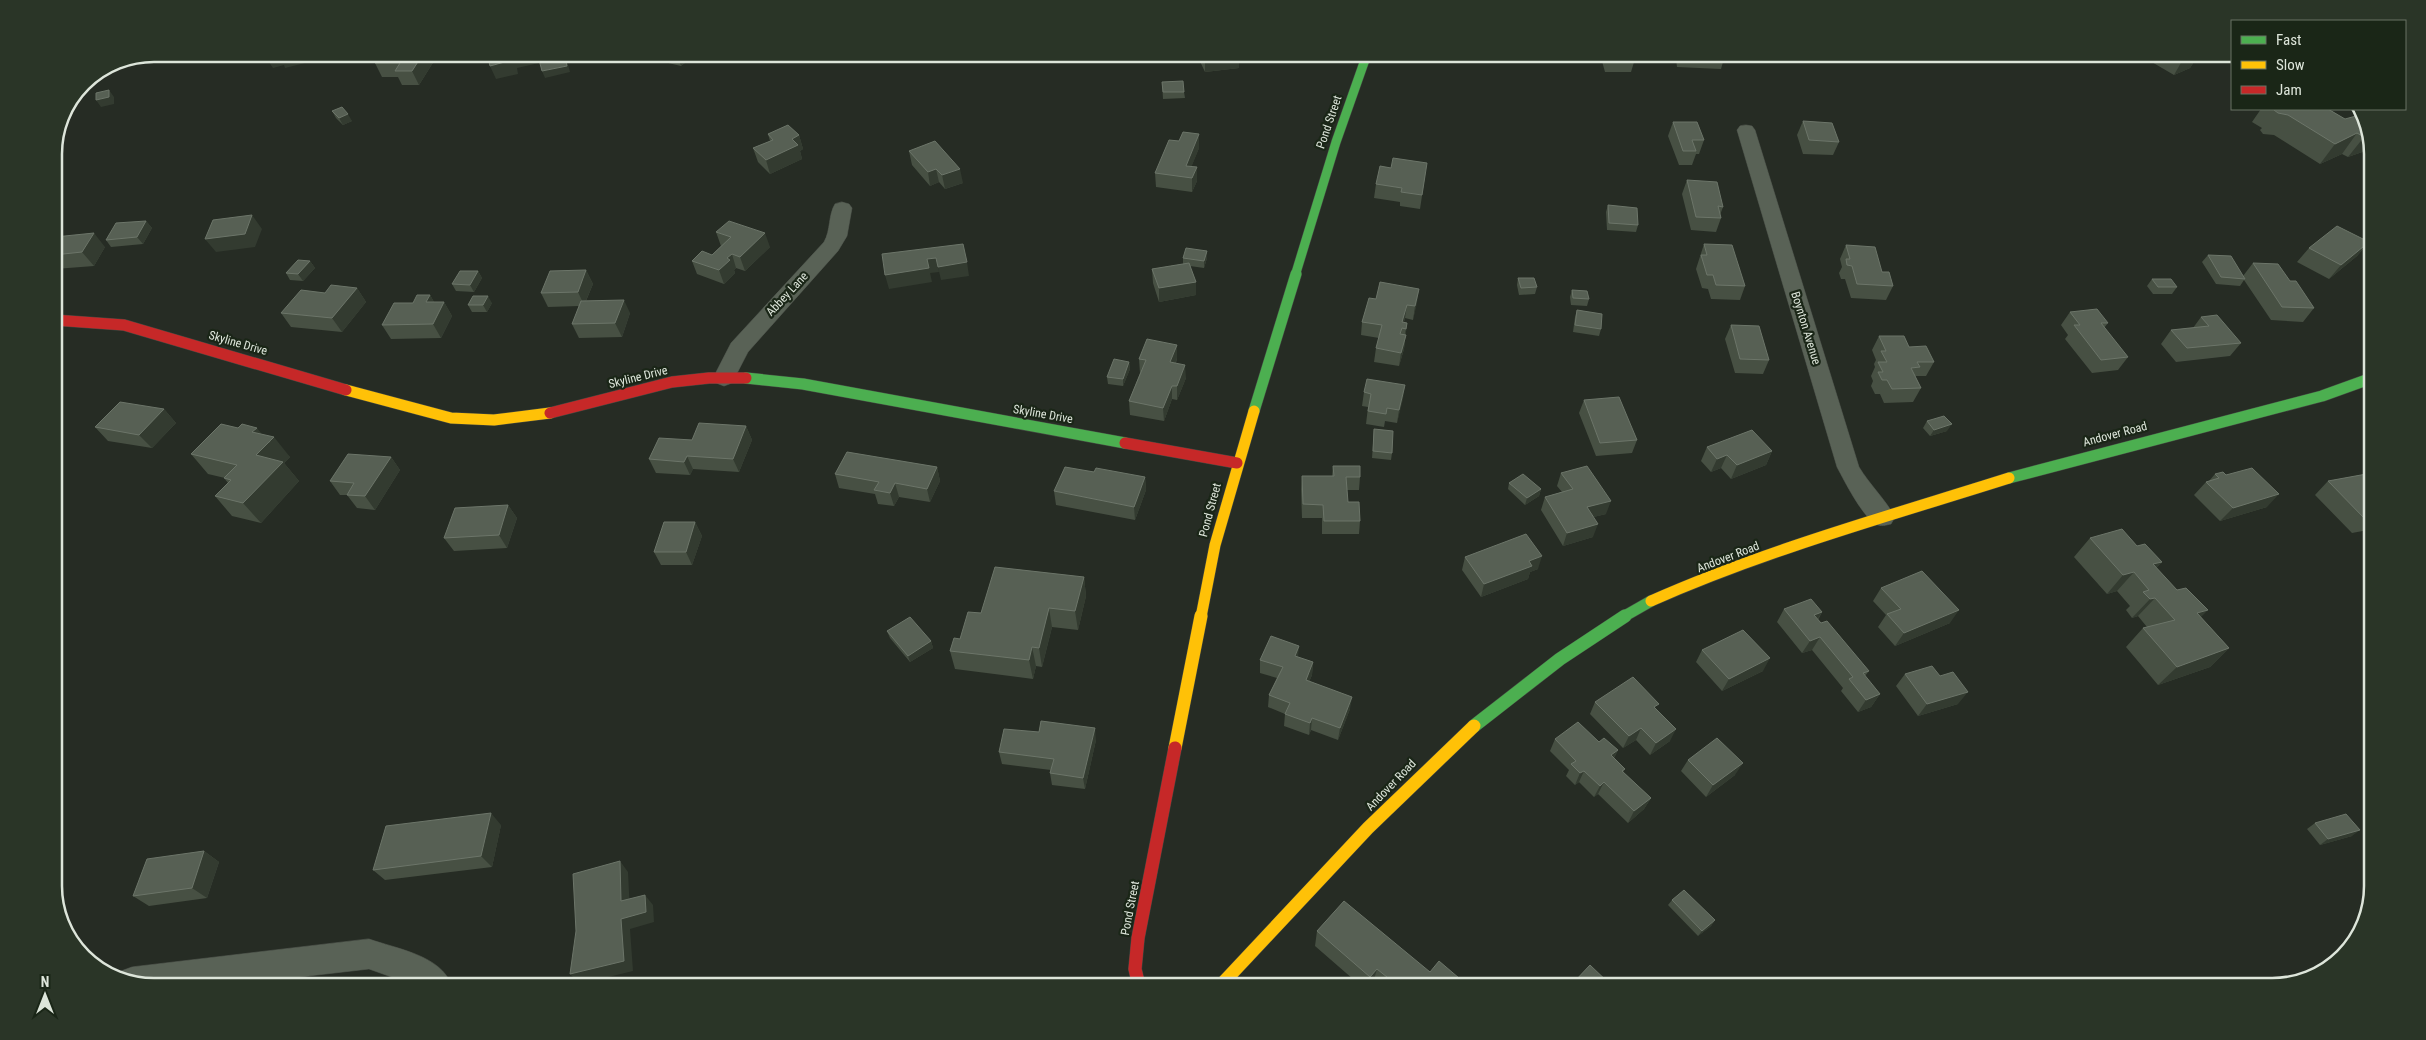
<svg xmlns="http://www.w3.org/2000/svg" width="2426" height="1040" font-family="'Roboto Condensed',sans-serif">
<rect width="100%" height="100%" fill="#262c24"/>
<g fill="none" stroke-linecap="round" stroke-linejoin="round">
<g stroke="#444942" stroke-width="1">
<path id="street" d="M1746,125l6,1 3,4 104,337c11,18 26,32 36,50l-4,7c-5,1 -10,3 -15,0 -14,-8 -31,-42 -39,-57l-100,-337 3,-4z
M842,202l7,2 3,4 -5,28 -9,15 -90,101 -16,31 -8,3 -8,-3 -3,-5 18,-35 93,-101c7,-12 4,-27 11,-38z
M369,939c28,10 72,16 83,47h-35l-48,-17 -147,17h-68l-36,-7 3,-8 11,-4z"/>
</g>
<g stroke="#444942" stroke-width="10">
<path id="fast-far2" d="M1295,276l41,-134 31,-88"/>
</g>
<g stroke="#444942" stroke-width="12">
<path id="fast-far1" d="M746,378l57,6 322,59
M1254,411l42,-137
M2009,478l313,-82 50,-18
M1623,617l28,-16"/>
</g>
<g stroke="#444942" stroke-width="14">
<path id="fast" d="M1474,726l86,-67 65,-43"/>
</g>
<g stroke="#444942" stroke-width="12">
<path id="slow-far1" d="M346,390l105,28 43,2 56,-7
M1651,601c115,-51 238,-85 358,-123
M1201,617l14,-72 39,-134"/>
</g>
<g stroke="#444942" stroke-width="14">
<path id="slow" d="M1175,748l26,-132
M1220,986l148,-158 106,-102"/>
</g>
<g stroke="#444942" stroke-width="12">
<path id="jam-far1" d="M54,320l70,5 222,65
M550,413l122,-31 37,-4h37
M1125,443l112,20"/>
</g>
<g stroke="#444942" stroke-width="14">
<path id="jam" d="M1139,986l-4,-17 3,-31 37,-190"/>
</g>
<use href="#street" fill="#596256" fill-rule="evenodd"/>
<use href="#fast-far2" stroke="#4caf50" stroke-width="9"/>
<use href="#fast-far1" stroke="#4caf50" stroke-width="11"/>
<use href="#fast" stroke="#4caf50" stroke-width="13"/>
<use href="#slow-far1" stroke="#ffc107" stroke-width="11"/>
<use href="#slow" stroke="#ffc107" stroke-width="13"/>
<use href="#jam-far1" stroke="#c62828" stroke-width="11"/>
<use href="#jam" stroke="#c62828" stroke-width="13"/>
</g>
<path fill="#475043" d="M657,54h39l-15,12 -17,-4 -3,-7z
M1198,54h82v3l-41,5v6l-34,4 -7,-15z
M1600,54h33l2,5 -4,13h-26z
M1677,54h36l10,8 -2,7 -44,-2 -1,-8z
M2138,54h61l-9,14 -16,7z
M434,61l-15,24h-17l-4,-8h-16l-7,-14z
M1162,82l22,10 1,6 -22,1z
M2261,109h67l17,10 26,25 -6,7 -17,6 -6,-3 -22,10 -46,-29 -11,-1 -3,-4 2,-2 -10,-6z
M332,111l20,10 -9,4 -7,-7z
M1803,121l36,21 -6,13 -30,-1 -6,-19z
M1673,122l31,18 -5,14h-3l-4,11h-13l-11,-29z
M768,134l31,1 4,14 -3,2 2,8 -32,15 -12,-12 -5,-14 17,-7z
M1199,148l-8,19 6,14 -5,11 -36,-5 -1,-14z
M909,151l54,32 -18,6 -6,-7 -9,4 -18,-21z
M1425,176l-5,33 -20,-3v-4l-26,-4 2,-14z
M1687,180l36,27 -3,8 1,3 -5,14 -25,-2 -9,-36z
M1608,205l30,20 -2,7 -29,-2 -1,-18z
M146,221l6,7 -9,16 -32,3 -5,-7z
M716,232l54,15 -25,24 -9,-3 -2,2 1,3 -11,11 -27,-10 -5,-13 20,-6 9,-9z
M54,238l51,9 -11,19 -39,3z
M2369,242l-12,14 -28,23 -32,-17 12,-14z
M1704,244l41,42 -5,14 -29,-1 -3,-10 -6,-1 -6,-19z
M1846,245l36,27 11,14 -7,14 -35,-2 -6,-19h-4l-2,-6 3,-6 -2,-8z
M1207,251v7l-3,10 -14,-2 6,16v13l-37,7 -6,-19 -1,-14 31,-5v-6z
M2208,255l35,21 10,-13 37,18 24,27 -11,14 -32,-2 -27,-40 -4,6 -24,-2 -14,-22z
M310,261l5,7 -12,13 -13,-1 -4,-7z
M586,270l7,14 -7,17 44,12 -8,24 -43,1 -7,-14 7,-18 -31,1 -7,-14z
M478,271l4,7 -8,14 -18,-1 -4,-7z
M1518,278l19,9 -2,7 -16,1 -2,-10z
M2152,279l25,8 -5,7h-19l-6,-8z
M357,288l9,14 -24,30 -51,-5 -10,-14 44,-20z
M1419,289l-6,31 -8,-2 -1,4 3,1 -3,26 -5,17 -25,-4 2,-14 3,-10 -18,-3 1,-13 14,-23z
M1572,290l17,9 -2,7 -16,-1 -1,-8z
M430,295l4,7h10l8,14 -11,22 -50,1 -9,-14 31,-22z
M492,303l-5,9h-15l-4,-7z
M1577,310l24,19 -2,7 -26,-4 2,-15z
M2070,312l38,11 -4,5 24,29 -10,13 -26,3 -27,-34 3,-4 -7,-10z
M2201,317l40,26 -11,13 -54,6 -15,-18 10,-14 22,-2z
M1731,325l38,35 -6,14 -28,-1 -10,-34z
M1879,336l30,11 25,15 -8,14h-11l6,12 -8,14 -29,1 -4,-9h-5l-4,-8 2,-5 -2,-5 4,-9 -1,-3 2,-4 -4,-10z
M1177,345v13l-1,5 10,15 -9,22 -5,-1 -8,22 -34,-6 -1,-14 11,-28 -1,-14z
M1129,362l1,7 -7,17 -15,-2 -1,-7z
M1405,385l-8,38 -12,-2 -1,6 -18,-3 2,-17 -6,-1 2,-14z
M1584,400l53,40 -5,13 -36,3 -17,-43z
M164,409l12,14 -24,25 -44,-7 -13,-14z
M1927,421l20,10 -17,5 -7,-8z
M746,426l6,14 -13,32 -46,-3 -3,6 -34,-2 -7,-14 43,-19z
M1374,429l18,24 -1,7 -19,-2z
M262,434l28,23 -6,6 15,18 -38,42 -29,-7 -17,-20 13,-13 -4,-5h1l-17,-4 -17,-20z
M1707,447l65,4 -6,14 -35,14 -10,-11 -10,4 -10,-11z
M391,457l9,13 -25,40 -18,-2 -10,-13h-7l-10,-14z
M1333,466l27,11 -1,13h-12l1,12 12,19 -1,13h-37v-16h-20l-1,-29 1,-13h30z
M937,467l3,14 -10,21 -31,-5 -5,9 -16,-2 -3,-10 -36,-6 -4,-14z
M1094,472l51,5 1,13 -11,30 -79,-15 -2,-14z
M1561,473l45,41 -13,3v20l-30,9 -22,-36 4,-13 17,-5 -5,-6z
M2372,473v54l-4,3 -16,3 -37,-38 13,-14z
M2215,474l11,1 41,32 -47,14 -26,-26 12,-13 3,-1z
M1509,483l32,6 -2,7 -14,9 -17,-16z
M508,505l9,13 -10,30 -53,3 -10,-13z
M695,522l7,14 -10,29h-31l-7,-13z
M2090,538l47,8 25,16 -6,6 73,80 -19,19 -52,18 -32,-38 17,-19 4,-1 -9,-11 -6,2 -6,-8 4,-4 -13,-15 -10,3 -33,-37z
M1465,557l73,12 -8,3 -2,7 -47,18 -19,-27z
M1084,577l2,19 -8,34 -26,-3 -10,40 -6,-1 -3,13 -78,-10 -5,-18 31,-38z
M1881,588l69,35 -55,23 -17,-19 8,-12 -13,-14z
M1784,609l38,3 -4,8 51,51 -4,5 15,18 -9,13 -13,5 -17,-21 2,-3 -31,-38 -10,3 -25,-31z
M887,631l44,10 2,7 -23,14 -20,-24z
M1702,650l61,21 -41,20 -26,-29z
M1298,657l15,5 -1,13 -3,7 41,27 -12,31 -27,-10 -2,5 -25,-9 1,-12 -17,-7 1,-12 8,-17 -17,-5v-13z
M1905,674l53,30 -40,12 -22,-30z
M1595,702l61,8 14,31 -20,14 -14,-15 -13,8 -33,-34z
M1039,732l57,8 -11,49 -33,-4 -2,-12 1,-3 -49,-6 -3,-12z
M1555,739l44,3 19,8 -4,8 11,11 -2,3 28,26 -7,11 -16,14 -30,-29 -4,3 -15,-15 -4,3 -9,-9 3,-6 -19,-19z
M1688,760l47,15 -29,22 -25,-26z
M2315,823l37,13 -32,9 -13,-16z
M501,825l-9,42 -107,13 -12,-10z
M204,851l15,11 -12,36 -58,8 -16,-10z
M1672,900l43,20 -4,6 -13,10 -30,-31z
M1317,931l113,41 36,12 -1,2h-88l-4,-3 -2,3h-10l-46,-40z
M1574,982l38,4h-41z"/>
<path fill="#333b30" d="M268,54h42l3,7 -28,7 -1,-3 -11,3 -9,-13z
M423,54h8l3,7 -15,24 -7,-14z
M514,54h22l3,9 -22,5 1,6 -22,5 -6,-13 21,-11z
M564,54l2,3 4,15 -25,6 -3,-7z
M677,54h19l-15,12z
M1237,54h43v3l-41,5v6l-34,4v-13z
M2199,54l-9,14 -16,7 8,-14z
M115,62v6l-9,2 -1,-1z
M109,90l5,7v7l-13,3 -5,-7z
M348,114l4,7 -9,4 -4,-7z
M2357,133l-15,21 -22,10 15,-20z
M1199,134v14l-12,30 -1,-12z
M799,135l4,14 -3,2 2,8 -32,15 -4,-14 26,-21z
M2368,136l3,8 -6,7 -17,6 16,-20z
M1197,167v14l-5,11v-14z
M936,169l3,13 -9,4 -2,-14z
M960,169l3,14 -18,6 -3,-14z
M252,215l10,14 -7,18 -39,5 -11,-13z
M146,221l6,7 -9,16 -6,-7z
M94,233l11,14 -11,19 -12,-14z
M765,233l5,14 -25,24 -5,-14z
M2369,242l-12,14 -28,23 12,-14z
M1207,251v7l-3,10v-7z
M732,254l4,14 -2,2 1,3 -11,11 -5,-14 8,-12z
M936,258l3,14 -9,1 -3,-14z
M310,261l5,7 -12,13 -5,-7z
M967,262l2,14 -28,4 -3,-13z
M929,268l3,14 -43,7 -4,-14z
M586,270l7,14 -9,21 -6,-13z
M478,271l4,7 -8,14 -4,-7z
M1196,282v13l-37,7v-14z
M357,288l9,14 -24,30 -10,-14z
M1419,289l-2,14 -4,17 2,-14z
M430,295l8,14 -12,-7z
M488,296l4,7 -5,9 -4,-7z
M624,300l6,13 -8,24 -7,-14z
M444,302l8,14 -11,22 -8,-14z
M1407,305l-2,13 -3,10 -4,20 4,-26z
M1407,323l-3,26 -5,17 2,-13z
M1177,345v13l-6,18 -1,-14z
M1129,362l1,7 -7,17v-7z
M1185,365l1,13 -9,22v-14z
M1405,385l-2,14 -6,24 2,-13z
M1172,386v13l-8,22 -1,-13z
M164,409l12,14 -24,25 -13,-13z
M1952,424l-5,7 -17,5 4,-6z
M746,426l6,14 -13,32 -6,-13z
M257,428l12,15 5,-6 16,20 -6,6 15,18 -38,42 -18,-20 13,-48 -4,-23z
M1772,451l-6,14 -35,14 6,-14z
M1727,455l-6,13 -10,4 6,-13z
M687,456l6,13 -3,6 -6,-13z
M391,457l9,13 -25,40 -10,-14z
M937,467l3,14 -10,21 -3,-13z
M1145,477l1,13 -11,30 -1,-13z
M895,483l4,14 -5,9 -4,-13z
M1541,489l-2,7 -14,9 2,-7z
M2279,494l-12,13 -47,14 13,-13z
M1611,501l-5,13 -24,6 5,-13z
M508,505l9,13 -10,30 -8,-13z
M695,522l7,14 -10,29 -6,-13z
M1598,524l-5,13 -30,9 4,-13z
M1542,556l-4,13 -8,3 -2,7 -47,18 3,-13 45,-23z
M2162,562l-18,19 9,-17z
M2134,572l-17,19 -10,3 16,-19z
M1084,577l2,19 -8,34 -3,-19z
M2155,598l-17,18 -6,2 18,-19z
M1049,608l3,19 -10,40 -3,-19z
M1959,610l-9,13 -55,23 9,-13z
M2208,610l-19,19 8,-16z
M1822,612l-8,13v-10z
M1820,637l-8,13 -10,3 8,-12z
M931,641l2,7 -23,14 -2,-6z
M1299,646l-1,12 -3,-2z
M1032,647l4,19 -3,13 -4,-19z
M2229,648l-19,19 -52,18 19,-18z
M1770,658l-7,13 -41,20 7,-12z
M1313,662l-1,13 -8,18 2,-13z
M1968,692l-10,12 -40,12 9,-12z
M1880,694l-9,13 -13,5 8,-12z
M1352,697l-2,12 -12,31 2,-12z
M1312,718l-1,12 -2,5 1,-12z
M1095,728l1,12 -11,49 -2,-11z
M1641,728l-5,12 -13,8 6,-12z
M1676,729l-6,12 -20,14 6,-12z
M1618,750l-6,11 -1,-6z
M1743,763l-8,12 -29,22 7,-12z
M1584,771l-5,11 -4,3 5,-12z
M1604,782l-6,12 -4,3 6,-11z
M1651,798l-7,11 -16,14 6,-12z
M491,813l10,12 -9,42 -11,-11z
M2360,830l-8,6 -32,9 8,-6z
M204,851l15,11 -12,36 -15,-10z
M620,861l8,11 2,40 -9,-11z
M645,895l8,10 1,17 -24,7 3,42 -53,13 -10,-10 51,-55z
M1715,920l-4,6 -13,10 4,-5z
M1377,969l-4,14 -2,3h-3l2,-9z"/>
<path fill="#576054" stroke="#6c7569" d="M381,54h42l-11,17h-17l5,-8h-25z
M487,54h27l-3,1 1,5 -22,6z
M548,54h16l3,12 -25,5 -4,-15z
M1203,54h36l-34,5z
M1607,54h26l2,5 -27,-1z
M1678,54h43l2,8 -44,-2z
M2170,54h29l-17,7z
M1183,81l1,11h-21l-1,-10z
M109,90v7l-13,3v-7z
M342,107l6,7 -9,4 -7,-7z
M2276,109h52l17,10 11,-3 5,3 7,17 -4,1 -7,-4 -22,11 -47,-29 -10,-2 -4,-3z
M1803,121l29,2 7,19 -30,-2z
M1673,122h24l7,18h-12l4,11h-13z
M788,125l11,10 -7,4 6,6 -32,15 -13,-12 20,-8 -5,-6z
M1183,132l16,2 -13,32 11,1 -5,11 -37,-5 14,-33 10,1z
M935,141l25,28 -18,6 -6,-6 -8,3 -19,-21z
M1393,158l34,5 -5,32 -21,-3 1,-4 -26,-4 4,-18 11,2z
M1687,180l30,2 6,25 -5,-1 3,12 -25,-1z
M1608,205l29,3 1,17 -29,-2z
M252,215l-7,19 -40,5 8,-19z
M146,221l-9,16 -31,3 10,-17z
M729,221l36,12 -25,24 -8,-3 -5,4 3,2 -11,10 -27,-9 10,-10 10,4 19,-18 -15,-5z
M2337,226l32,16 -28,23 -32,-17z
M94,233l-12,19 -28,3 1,-18z
M963,244l4,18 -29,5 -2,-9 -9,1 2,9 -44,7 -3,-21z
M1704,244l28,1 13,41 -29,-1 -3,-10h-6l-6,-20h6z
M1846,245l29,2 7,25h7l4,14 -36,-2 -5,-18 -5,-1 -1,-6h4z
M1186,248l21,3 -3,10 -21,-3z
M2208,255l23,1 14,23 -24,-2z
M298,260l12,1 -12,13 -12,-1z
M1189,263l7,19 -37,6 -7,-19z
M2253,263l25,1 12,17h6l18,27 -32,-1z
M586,270l-8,22 -37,1 9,-22z
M460,271h18l-8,14 -18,-1z
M1518,278h16l3,9 -16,1z
M2152,279h19l6,8h-19z
M1380,282l39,7 -4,17 -8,-1 -5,17 5,1 -1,6 -4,-1 -2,6 6,1 -5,18 -25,-5 6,-23 -20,-3 7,-24 7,1z
M331,285l26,3 -25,30 -51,-5 20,-23 24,3z
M1572,290l15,1 2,8 -16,-1z
M417,295h13l-4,7h18l-11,22 -51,1 12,-22h19z
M473,296h15l-5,9h-15z
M624,300l-9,23 -43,1 9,-23z
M2097,309l11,14h-7l27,34 -27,3 -27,-35h6l-10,-13z
M1577,310l25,4 -1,15 -26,-4z
M2217,315l24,28 -54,5 -16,-18 38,-4 -8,-9z
M1731,325l28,1 10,34 -29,-1z
M1879,336h25l5,11 17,-1 8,16h-17l3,5 -9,1 10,20 -29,1 -5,-9h-5l-4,-8h5l-5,-10h9l-6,-11h5z
M1147,339l30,6 -7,17 15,3 -8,21h-5l-9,22 -34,-7 17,-41 -7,-1z
M1114,359l15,3 -6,17 -16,-2z
M1367,379l38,6 -6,25 -12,-2 -1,6 -18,-3 3,-17 -7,-2z
M1619,397l18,43 -37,3 -16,-43z
M120,402l44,7 -25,26 -44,-8z
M1944,416l8,8 -18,6 -7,-9z
M699,423l47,3 -13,33 -46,-3 -3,6 -35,-3 10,-21 33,2z
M221,424l17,4 4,-4 15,4 -5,4 22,5 -18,18 27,7 -40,41 -28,-7 16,-16 -7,-2 13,-13 -46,-11z
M1374,429l19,2 -1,22 -19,-2z
M1752,430l20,21 -35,14 -10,-10 -10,4 -10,-12z
M847,452l90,15 -10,22 -32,-6 -5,10 -16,-3 5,-8 -44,-8z
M348,454l43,3 -26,39 -18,-1 7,-12 -24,-2z
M1333,466h27v11h-14l2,25h11l1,19h-36l-1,-16 -20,-1 -1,-28h32z
M1587,466l24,35 -24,6 11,17 -31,9 -22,-36 28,-8 -12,-16z
M1065,467l29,5 2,-4 49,9 -11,30 -80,-16z
M2252,468l27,26 -46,14 -27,-26 13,-4 -4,-4 8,-2 3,3z
M2372,473v46l-6,1 -38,-39z
M1523,474l18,15 -14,9 -18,-15z
M508,505l-9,30 -55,3 11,-30z
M664,522h31l-9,30h-32z
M2122,529l15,17 8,-2 17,18 -9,2 24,26 9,-2 22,22 -11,3 32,35 -52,19 -34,-39 32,-8 -20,-22 -5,1 -7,-7 6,-2 -15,-18 -11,3 -33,-37z
M1526,534l16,22 -13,5 3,5 -48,18 -19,-27z
M995,567l89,10 -9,34 -26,-3 -10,40 -7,-1 -3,13 -79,-9 4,-13 6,1 8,-27 13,1z
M1922,571l37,39 -55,23 -17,-19 14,-5 -20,-21z
M1811,599l11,13 -8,3 7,8 6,-2 42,50 -6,2 17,21 -14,6 -17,-21 4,-2 -33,-40 -10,4 -26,-32z
M910,617l21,24 -23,15 -21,-25z
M1743,630l27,28 -41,21 -27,-29z
M1271,636l28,10 -4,10 18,6 -7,18 46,17 -12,31 -28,-10 -2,5 -25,-9 5,-11 -21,-8 14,-28 -23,-7z
M1932,666l8,10 13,-4 15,20 -41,12 -22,-30z
M1633,677l26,27 -5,3 22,22 -20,14 -15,-15 -12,8 -34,-34z
M1041,721l54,7 -12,50 -33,-5 4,-14 -55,-7 5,-23 35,3z
M1578,722l21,20 5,-4 14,12 -7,5 14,14 -3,2 29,27 -17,13 -30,-29 -4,4 -16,-15 -4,2 -9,-9 5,-3 -21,-22z
M1717,738l26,25 -30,22 -25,-25z
M491,813l-10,43 -108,14 13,-44z
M2346,814l14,16 -32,9 -13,-16z
M204,851l-12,37 -59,8 14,-37z
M620,861l1,40 24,-6 1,17 -25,7 3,42 -54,13 6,-43 -3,-57z
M1684,890l31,30 -13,11 -30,-31z
M1344,901l86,71 9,-11 27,23 -1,2h-67l-21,-17 -7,8 -53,-46z
M1590,965l22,21h-34l-4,-4z"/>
<g text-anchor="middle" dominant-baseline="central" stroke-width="4.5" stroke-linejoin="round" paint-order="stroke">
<g font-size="12" fill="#dde5da" stroke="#1a2617">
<text transform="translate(1329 122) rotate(-71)">Pond Street</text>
<text transform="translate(787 294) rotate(-47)">Abbey Lane</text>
<text transform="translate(1806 328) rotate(73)">Boynton Avenue</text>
<text transform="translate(238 343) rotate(16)">Skyline Drive</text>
<text transform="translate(638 377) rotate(-14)">Skyline Drive</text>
<text transform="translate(1043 414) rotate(10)">Skyline Drive</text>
<text transform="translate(2115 434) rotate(-15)">Andover Road</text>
<text transform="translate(1210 510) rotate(-75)">Pond Street</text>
<text transform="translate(1728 557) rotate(-21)">Andover Road</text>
<text transform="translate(1391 785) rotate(-46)">Andover Road</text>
<text transform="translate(1130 908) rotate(-79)">Pond Street</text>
</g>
</g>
<path d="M0 0H2426V1040H0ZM154 62H2272A92 92 0 0 1 2364 154V886A92 92 0 0 1 2272 978H154A92 92 0 0 1 62 886V154A92 92 0 0 1 154 62Z" fill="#2a3527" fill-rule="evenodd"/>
<path fill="none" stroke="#dde5da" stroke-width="2.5" d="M154 62H2272A92 92 0 0 1 2364 154V886A92 92 0 0 1 2272 978H154A92 92 0 0 1 62 886V154A92 92 0 0 1 154 62Z"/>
<rect x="2231" y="20" width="175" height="90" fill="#1a2617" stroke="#687265"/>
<rect x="2241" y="36" width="25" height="8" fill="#4caf50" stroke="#687265"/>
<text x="2276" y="45" font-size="15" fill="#dde5da">Fast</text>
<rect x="2241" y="61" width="25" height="8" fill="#ffc107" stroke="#687265"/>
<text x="2276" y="70" font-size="15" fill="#dde5da">Slow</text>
<rect x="2241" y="86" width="25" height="8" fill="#c62828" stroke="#687265"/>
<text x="2276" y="95" font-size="15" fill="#dde5da">Jam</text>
<g transform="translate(45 995)" stroke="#1a2617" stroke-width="4" paint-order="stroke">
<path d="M0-4L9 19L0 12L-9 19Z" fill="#dde5da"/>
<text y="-8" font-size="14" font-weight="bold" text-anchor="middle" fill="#dde5da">N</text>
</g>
</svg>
